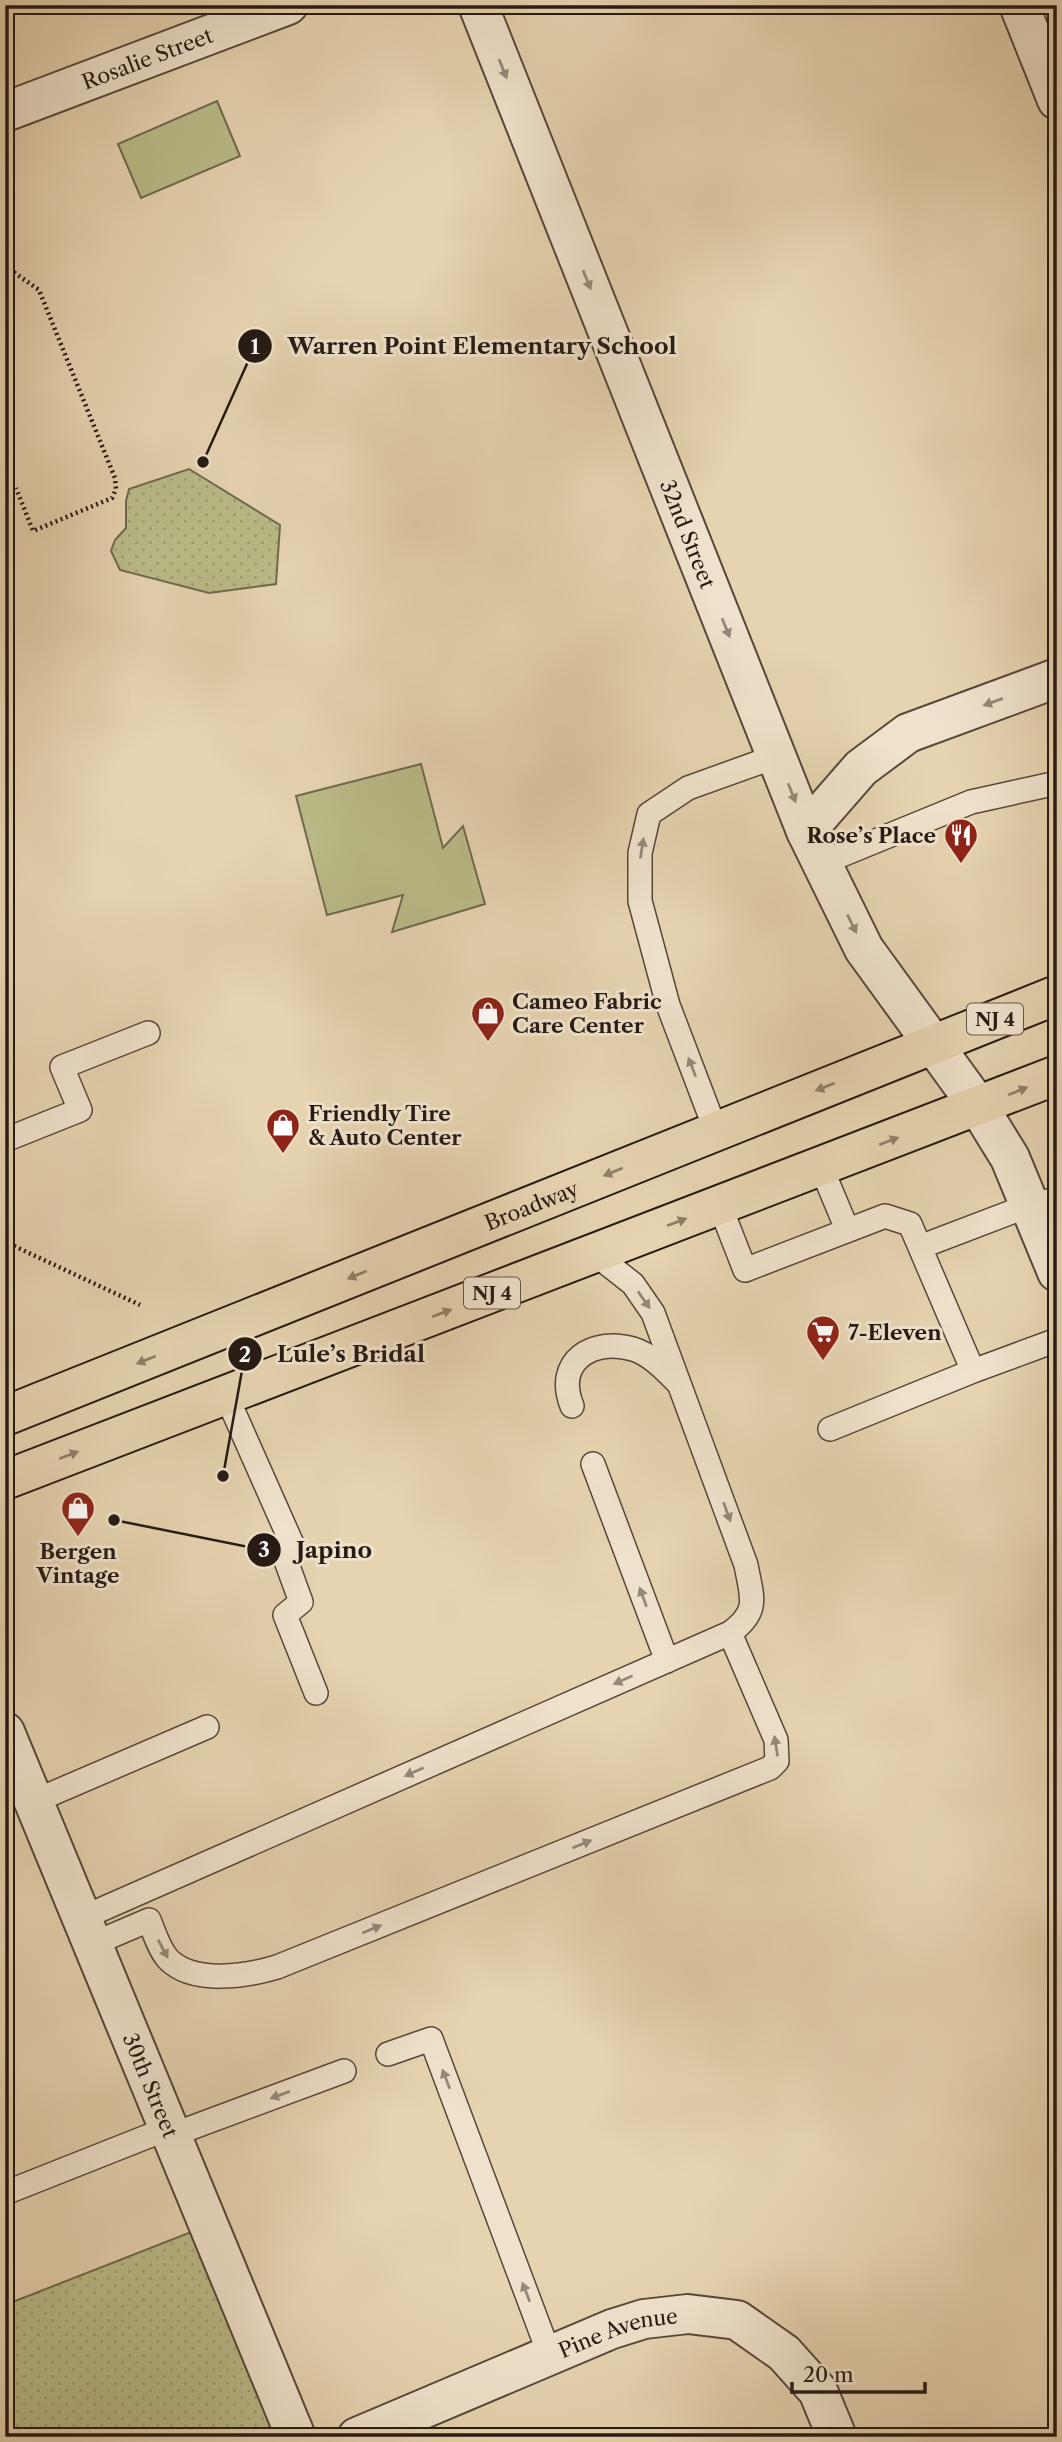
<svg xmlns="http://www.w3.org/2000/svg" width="1062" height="2442" font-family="'Libre Caslon Text',serif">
<defs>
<pattern id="park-dots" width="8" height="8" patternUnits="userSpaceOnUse" patternTransform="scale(1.75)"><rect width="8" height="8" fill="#b9bb88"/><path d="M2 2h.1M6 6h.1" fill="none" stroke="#9fa074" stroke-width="1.8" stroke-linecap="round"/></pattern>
</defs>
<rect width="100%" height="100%" fill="#e6d3b0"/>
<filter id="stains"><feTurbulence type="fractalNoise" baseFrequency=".00286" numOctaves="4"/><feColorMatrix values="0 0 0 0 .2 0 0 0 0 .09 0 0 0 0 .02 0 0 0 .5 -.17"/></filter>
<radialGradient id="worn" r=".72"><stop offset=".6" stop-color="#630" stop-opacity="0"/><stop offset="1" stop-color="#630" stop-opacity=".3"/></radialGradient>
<path fill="#b9bb88" stroke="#6f6a4e" stroke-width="2" d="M217,101l23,55 -99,42 -23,-54z
M421,764l22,84 20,-22 22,78 -93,28 11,-37 -76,20 -31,-119z"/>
<path fill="url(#park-dots)" stroke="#6f6a4e" stroke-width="2" d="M189,469l91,56 -4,59 -67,9 -89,-23 -9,-19 4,-11 11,-12v-27l3,-12z
M209,2225l87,212h-291v-132z"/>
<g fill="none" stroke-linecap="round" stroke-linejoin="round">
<g stroke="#55483a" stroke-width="26">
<path id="service" d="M822,863l149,-61 86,-19
M716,1131l-48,-126 -28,-104v-48l9,-39 39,-26 89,-32
M5,1140l75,-30 -18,-43 86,-34
M821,1167l26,62
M720,1206l25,64 140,-54 25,8 63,147 84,-31
M920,1247l110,-42 27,-6
M226,1395l67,151 -8,12 16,44 -16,13 31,78
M572,1406c-18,-45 21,-69 61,-57 17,5 32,21 44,33
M830,1429l143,-58
M593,1464l74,197
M35,1801l172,-74
M82,1918l648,-285c30,-22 22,-35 16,-68l-93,-252 -20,-29 -38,-30
M93,1944l56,-24c5,12 10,29 19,39 25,26 79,17 109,8l493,-199 7,-7 -1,-21 -46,-107
M388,2054l43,-15 119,317
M172,2135l172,-64
M5,2193l164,-65"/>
</g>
<g stroke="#55483a" stroke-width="42">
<g id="minor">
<path id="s1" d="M478,5l328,826"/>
<path d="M1019,5l38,95"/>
<path id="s2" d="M5,112l283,-107"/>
<path id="s3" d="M5,1732l291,705"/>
<path id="s4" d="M357,2437l255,-108 32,-10 44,-5 49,6 47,33 34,38 19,46"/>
</g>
</g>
<g stroke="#55483a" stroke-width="42">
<path id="tertiary" d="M1057,678l-149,55 -47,35 -55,63 58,118 114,157 32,52 47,114"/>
</g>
<g stroke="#251a13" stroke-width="42">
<g id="primary">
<path id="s5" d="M5,1416l1052,-421"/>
<path d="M5,1480l1052,-405"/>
</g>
</g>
<path stroke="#251a13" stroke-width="4.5" stroke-dasharray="2 3.5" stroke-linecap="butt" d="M5,266l34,24 76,188 1,11 -4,9 -79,33 -17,-43
M5,1225l9,21 -9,16
M14,1246l126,59"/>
<use href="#service" stroke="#efe2cc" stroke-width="23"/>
<use href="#minor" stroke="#efe2cc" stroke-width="38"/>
<use href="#tertiary" stroke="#efe2cc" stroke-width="38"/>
<use href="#primary" stroke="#e6d3b0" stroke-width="38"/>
</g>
<defs><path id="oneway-solid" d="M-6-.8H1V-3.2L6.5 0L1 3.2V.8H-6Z" transform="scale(1.75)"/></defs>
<g fill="#948879">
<use href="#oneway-solid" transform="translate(503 69) rotate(68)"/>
<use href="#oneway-solid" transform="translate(587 280) rotate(68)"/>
<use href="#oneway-solid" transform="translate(726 628) rotate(68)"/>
<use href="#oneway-solid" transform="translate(993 702) rotate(160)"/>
<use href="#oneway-solid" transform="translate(792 793) rotate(68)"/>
<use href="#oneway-solid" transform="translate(642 848) rotate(-81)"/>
<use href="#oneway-solid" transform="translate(852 924) rotate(64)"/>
<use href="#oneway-solid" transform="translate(692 1067) rotate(-111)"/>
<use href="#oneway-solid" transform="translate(644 1300) rotate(55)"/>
<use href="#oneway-solid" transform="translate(727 1512) rotate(70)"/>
<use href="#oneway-solid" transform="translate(643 1597) rotate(-110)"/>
<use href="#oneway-solid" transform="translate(623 1680) rotate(156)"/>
<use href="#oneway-solid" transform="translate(776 1746) rotate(-99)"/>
<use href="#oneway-solid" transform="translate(414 1772) rotate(156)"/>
<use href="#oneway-solid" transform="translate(582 1844) rotate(-22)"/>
<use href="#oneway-solid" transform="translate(372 1929) rotate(-22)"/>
<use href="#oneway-solid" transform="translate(163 1949) rotate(62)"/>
<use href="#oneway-solid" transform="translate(446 2079) rotate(-111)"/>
<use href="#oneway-solid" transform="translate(280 2095) rotate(160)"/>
<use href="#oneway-solid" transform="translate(526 2292) rotate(-111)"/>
</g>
<g fill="#8f8069">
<use href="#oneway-solid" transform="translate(825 1087) rotate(158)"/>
<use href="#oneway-solid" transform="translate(1018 1091) rotate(-22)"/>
<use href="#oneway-solid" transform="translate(889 1141) rotate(-21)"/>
<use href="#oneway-solid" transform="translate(613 1172) rotate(158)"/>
<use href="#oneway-solid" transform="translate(677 1222) rotate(-21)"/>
<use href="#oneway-solid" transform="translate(357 1275) rotate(158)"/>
<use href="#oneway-solid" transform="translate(442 1313) rotate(-21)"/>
<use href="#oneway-solid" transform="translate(146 1360) rotate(158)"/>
<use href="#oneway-solid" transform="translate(69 1455) rotate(-21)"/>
</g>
<defs>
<g id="restaurant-pin" transform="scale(1.75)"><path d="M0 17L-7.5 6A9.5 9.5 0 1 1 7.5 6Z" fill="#8f2418" stroke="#efe2cc"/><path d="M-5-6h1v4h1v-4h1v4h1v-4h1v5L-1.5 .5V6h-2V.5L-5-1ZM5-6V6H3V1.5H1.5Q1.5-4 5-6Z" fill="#fff"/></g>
<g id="shop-pin" transform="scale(1.75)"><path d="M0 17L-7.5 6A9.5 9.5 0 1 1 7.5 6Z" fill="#8f2418" stroke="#efe2cc"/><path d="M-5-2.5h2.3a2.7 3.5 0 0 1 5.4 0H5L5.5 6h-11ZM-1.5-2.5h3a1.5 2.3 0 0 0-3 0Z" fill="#fff"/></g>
<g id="supermarket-pin" transform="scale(1.75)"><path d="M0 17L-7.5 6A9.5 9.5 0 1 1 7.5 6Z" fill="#8f2418" stroke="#efe2cc"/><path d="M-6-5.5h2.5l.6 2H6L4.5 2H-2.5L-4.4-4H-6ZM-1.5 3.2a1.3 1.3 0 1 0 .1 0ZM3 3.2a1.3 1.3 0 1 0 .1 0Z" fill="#fff"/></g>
</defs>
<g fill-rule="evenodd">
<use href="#restaurant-pin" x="961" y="835"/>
<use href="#shop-pin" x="488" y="1013"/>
<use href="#shop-pin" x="283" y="1125"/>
<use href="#supermarket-pin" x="823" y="1332"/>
<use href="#shop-pin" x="78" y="1508"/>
</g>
<g text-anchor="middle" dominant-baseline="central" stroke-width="6" stroke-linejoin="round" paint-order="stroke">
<g fill="#efe2cc" stroke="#62564a" stroke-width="2">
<rect x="967" y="1003.5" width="56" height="31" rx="5"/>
<rect x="464" y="1277.5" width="56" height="31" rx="5"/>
</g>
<g font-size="19" font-weight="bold" fill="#251a13">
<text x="995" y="1019">NJ 4</text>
<text x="492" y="1293">NJ 4</text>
</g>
<g font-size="21" fill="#251a13" stroke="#efe2cc">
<text stroke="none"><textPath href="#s2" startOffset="152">Rosalie Street</textPath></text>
<text stroke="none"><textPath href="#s1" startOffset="569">32nd Street</textPath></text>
<text stroke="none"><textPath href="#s5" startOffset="567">Broadway</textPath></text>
<text stroke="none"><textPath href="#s3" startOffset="382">30th Street</textPath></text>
<text stroke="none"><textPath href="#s4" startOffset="282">Pine Avenue</textPath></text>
</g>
<g font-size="21" font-weight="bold" fill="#251a13" stroke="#efe2cc" text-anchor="start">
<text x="936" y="835" text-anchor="end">Rose’s Place</text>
<text x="512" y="1001">Cameo Fabric<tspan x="512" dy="24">Care Center</tspan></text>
<text x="308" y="1113">Friendly Tire<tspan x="308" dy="24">&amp; Auto Center</tspan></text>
<text x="848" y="1332">7-Eleven</text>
<text x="78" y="1551" text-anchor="middle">Bergen<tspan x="78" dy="24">Vintage</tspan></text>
</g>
</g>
<path fill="none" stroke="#251a13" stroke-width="2.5" d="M203 462L255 346M223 1476L245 1354M114 1520L264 1550"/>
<g fill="#251a13" stroke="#efe2cc" stroke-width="2.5">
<circle cx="203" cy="462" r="7"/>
<circle cx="223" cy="1476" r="7"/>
<circle cx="114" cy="1520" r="7"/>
<circle cx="255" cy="346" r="18"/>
<circle cx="245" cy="1354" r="18"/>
<circle cx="264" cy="1550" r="18"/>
</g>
<g font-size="21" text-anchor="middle" font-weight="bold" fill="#fff">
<text x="255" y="354">1</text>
<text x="245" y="1362">2</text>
<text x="264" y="1557">3</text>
</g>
<g font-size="23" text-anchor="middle" font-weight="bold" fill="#251a13" stroke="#efe2cc" stroke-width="6" stroke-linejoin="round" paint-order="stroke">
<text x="482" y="354">Warren Point Elementary School</text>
<text x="351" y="1362">Lule’s Bridal</text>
<text x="334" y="1558">Japino</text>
</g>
<rect width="1062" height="2442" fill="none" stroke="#e6d3b0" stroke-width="28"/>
<rect x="7" y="7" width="1048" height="2428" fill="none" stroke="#251a13" stroke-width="3.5"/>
<rect x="14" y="14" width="1034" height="2414" fill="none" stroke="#251a13" stroke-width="2"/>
<path d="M792 2382v10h133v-10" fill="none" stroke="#251a13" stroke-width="3.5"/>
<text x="803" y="2382" font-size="21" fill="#251a13" stroke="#efe2cc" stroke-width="5" paint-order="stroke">20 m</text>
<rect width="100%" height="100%" filter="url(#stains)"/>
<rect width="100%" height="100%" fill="url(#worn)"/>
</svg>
